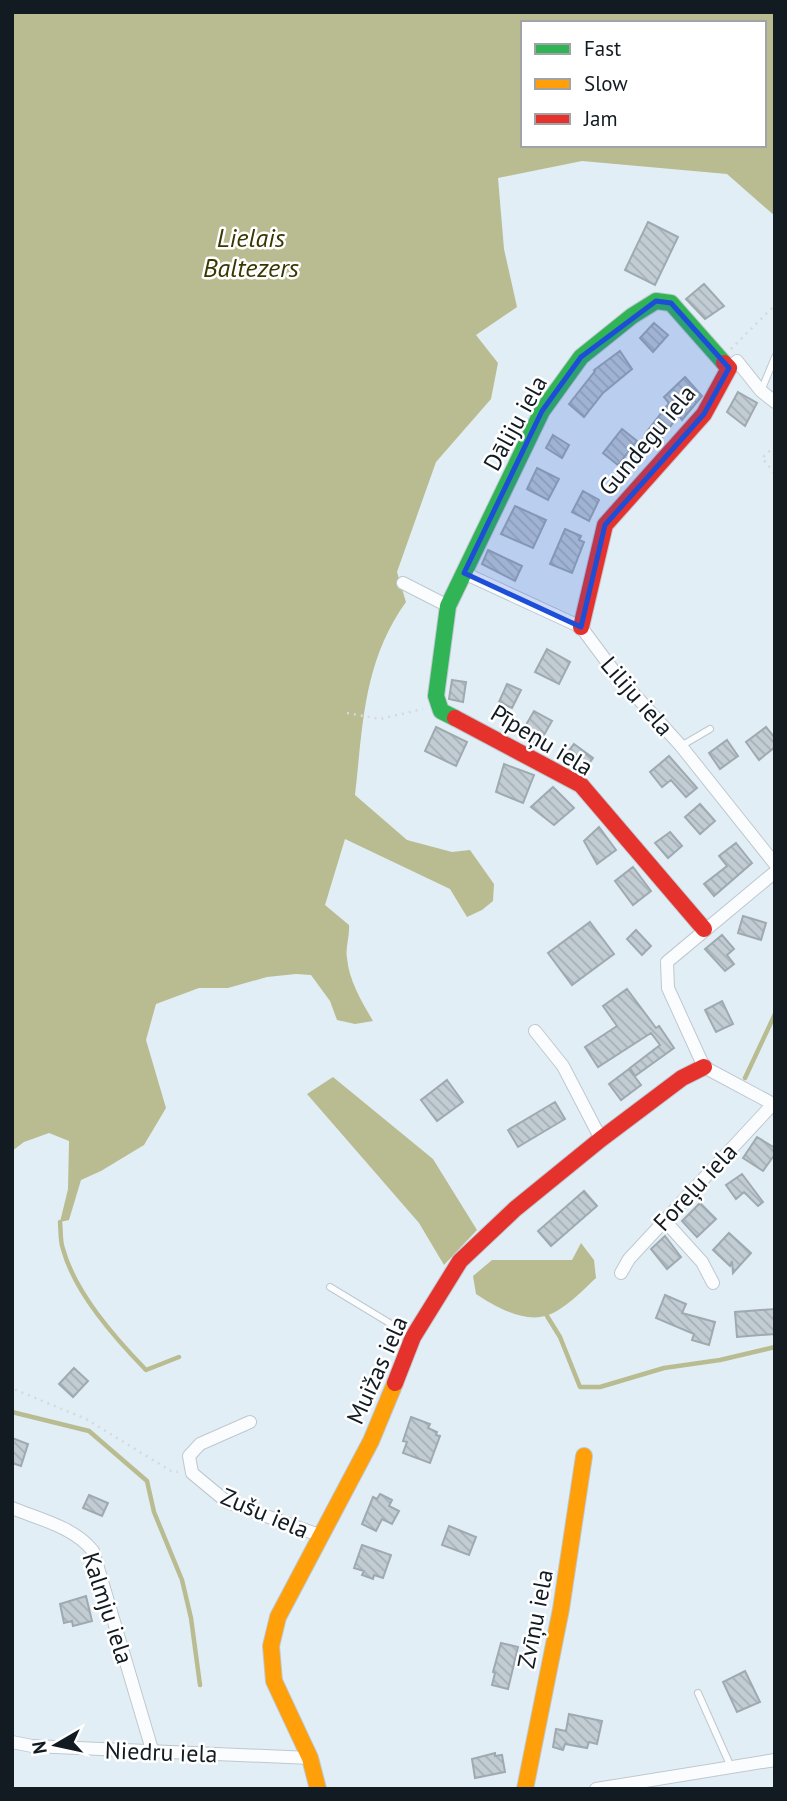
<svg xmlns="http://www.w3.org/2000/svg" width="787" height="1801" font-family="'PT Sans',sans-serif">
<defs>
<pattern id="building-back-hatch" width="6" height="6" patternUnits="userSpaceOnUse" patternTransform="scale(1.75)"><rect width="6" height="6" fill="#c2ccd3"/><path d="M-1 5l2 2M0 0l6 6M5-1l2 2" fill="none" stroke="#a6afb5"/></pattern>
</defs>
<rect width="100%" height="100%" fill="#e2eef6"/>
<path fill="#b9bc91" fill-rule="evenodd" d="M12,12h763v204l-48,-42 -145,-13 -84,17 6,71 13,58 -41,28 22,28 -7,36 -55,63 -39,110 9,30c-43,60 -43,123 -51,193l52,45 45,12 18,-2 24,34 -1,17 -11,9 -15,7 -17,-28 -105,-50 -20,66 24,20c1,11 -4,23 -2,33 2,23 15,44 26,63l-18,3 -18,-4 -7,-19 -19,-26 -15,-1 -29,3 -39,11h-29l-43,16 -10,36 20,68 -22,37 -43,26 -20,9 -12,40 -9,2 8,-33 1,-48 -20,-8 -25,9 -12,9zM523,23h241v122h-241z
M333,1077l100,82 44,71 -33,35 -25,-42 -112,-129z
M581,1243l13,17 2,18c-13,12 -32,32 -48,37 -23,9 -54,-9 -72,-21l-3,-18 19,-16h80z"/>
<g fill="none" stroke-linecap="round" stroke-linejoin="round">
<path stroke="#b9bc91" stroke-width="4.5" d="M745,1078l30,-64
M60,1222c1,9 0,19 3,27 12,44 52,89 83,121l33,-13
M547,1316l13,21 20,50h20l64,-19 56,-8 55,-13
M12,1412l77,19 58,50 7,31 28,68 9,38 9,67"/>
</g>
<path fill="url(#building-back-hatch)" stroke="#9fa9b0" stroke-width="2" d="M648,222l30,15 -23,48 -30,-15z
M704,284l20,22 -19,13 -19,-20z
M654,323l14,12 -15,17 -13,-14z
M620,351l12,18 -29,24 -19,24 -15,-13 26,-33 -1,-1z
M685,377l17,19 -20,24 -3,-5 -22,29 -12,-10 24,-31 -5,-6z
M738,392l19,11 -12,23 -18,-14z
M622,429l15,12 -19,24 -15,-12z
M553,435l16,10 -7,13 -16,-10z
M537,468l22,11 -11,21 -21,-11z
M583,491l16,9 -10,21 -17,-9z
M515,506l31,14 -13,28 -32,-14z
M565,529l16,7 -2,4 5,2 -12,31 -22,-9z
M488,550l34,16 -7,15 -33,-17z
M547,649l23,13 -11,22 -24,-12z
M452,680l14,2 -3,20 -14,-3z
M507,684l14,6 -9,18 -13,-6z
M534,711l18,10 -15,26 -18,-10z
M436,727l31,15 -11,24 -31,-15z
M766,727l9,11v9l-16,13 -13,-18z
M727,740l11,16 -18,13 -11,-16z
M574,744l19,14 -9,12 -19,-14z
M669,756l28,32 -11,9 -15,-17 -9,7 -12,-15z
M504,764l30,11 -11,28 -27,-11z
M553,787l21,21 -20,17 -23,-18z
M700,804l15,17 -15,13 -15,-17z
M599,827l17,23 -19,14 -13,-23z
M670,832l12,14 -14,12 -13,-15z
M736,843l16,20 -38,33 -10,-12 23,-18 -8,-10z
M633,867l18,24 -18,14 -18,-24z
M743,916l23,7 -5,17 -23,-7z
M590,922l24,32 -42,31 -24,-32z
M636,930l15,16 -9,9 -15,-16z
M722,935l12,14 -7,6 7,9 -9,7 -20,-22z
M627,989l29,39 3,-2 15,22 -39,28 -5,-8 30,-23 -9,-12 -53,34 -13,-20 32,-21 -14,-20z
M722,1001l11,23 -17,8 -11,-22z
M629,1069l12,16 -20,15 -12,-16z
M447,1080l16,22 -26,19 -16,-21z
M555,1102l10,17 -47,28 -10,-17z
M757,1137l18,11v6l-12,17 -20,-13z
M742,1174l21,28 -5,4 -14,-14 -8,7 -10,-14z
M584,1191l13,15 -46,40 -13,-15z
M700,1203l16,16 -19,18 -15,-16z
M729,1233l22,20 -18,20 -1,-12 -2,5 -17,-16z
M665,1236l16,21 -14,12 -16,-20z
M665,1295l21,9 -4,9 33,9 -6,23 -17,-5 2,-6 -38,-16z
M775,1309v25l-38,3 -2,-25z
M74,1368l14,13 -15,16 -14,-13z
M411,1417l19,7 -2,4 9,4 -1,3 4,1 -10,27 -27,-10 4,-11 -4,-1z
M12,1438l16,6 -7,22 -9,-3z
M380,1494l12,6 -3,6 10,5 -7,13 -10,-5 -6,12 -14,-7 11,-27 4,2z
M89,1495l19,8 -6,13 -19,-8z
M449,1526l27,11 -7,18 -27,-10z
M362,1545l29,10 -8,23 -9,-3 -1,4 -11,-4 2,-4 -10,-3z
M86,1596l6,25 -19,5 -1,-5 -8,2 -4,-19z
M501,1643l17,4 -10,42 -16,-4 3,-12 -2,-1z
M745,1671l15,31 -23,10 -14,-30z
M569,1714l33,7 -5,23 -8,-2 -2,6 -22,-4 -2,6 -10,-3 3,-18 10,2z
M495,1753v3l7,-1 3,17 -30,6 -3,-19z"/>
<g fill="none" stroke-linecap="round" stroke-linejoin="round">
<g stroke="#bec8cf" stroke-width="8">
<path id="lane" d="M761,391l14,-34
M681,746l29,-17
M330,1287l81,49
M698,1693l33,74"/>
</g>
<g stroke="#bec8cf" stroke-width="14">
<path id="street" d="M729,368l8,-7 24,30 14,11
M464,573l117,54 35,47 65,72 94,118
M403,583l45,23
M775,872l-108,90 1,26 36,79 71,38
M535,1031l28,35 38,73
M664,1220l38,42 11,21
M621,1273l8,-14 144,-155
M250,1422l-50,22 -11,12 3,17 35,29 92,33
M12,1508c27,11 62,19 81,43l60,202
M12,1742l20,4 278,12
M596,1789l179,-29"/>
</g>
<g stroke="#bec8cf" stroke-width="18">
<path id="fast" d="M455,718l-14,-7 -5,-15 12,-90 94,-195 39,-54 51,-41 24,-15 15,2 53,60"/>
</g>
<g stroke="#bec8cf" stroke-width="18">
<path id="slow" d="M318,1789l-8,-31 -36,-77 -3,-35 7,-29 93,-176 24,-58
M525,1789l36,-180 23,-153"/>
</g>
<g stroke="#bec8cf" stroke-width="18">
<path id="jam" d="M581,627l24,-102 99,-111 25,-46 -5,-5
M455,718l126,67 123,144
M395,1383l18,-46 47,-76 55,-52 86,-70 81,-61 22,-11"/>
</g>
<path stroke="#d5d9db" stroke-width="2.5" stroke-dasharray="2 5" stroke-linecap="butt" d="M774,242l1,1
M731,349l44,-44
M775,446l-13,12 13,16
M347,713l33,6 43,-10
M12,1383l4,7 70,29 85,52 7,1"/>
<use href="#lane" stroke="#fbfcfe" stroke-width="6"/>
<use href="#street" stroke="#fbfcfe" stroke-width="12"/>
<use href="#fast" stroke="#30b455" stroke-width="16"/>
<use href="#slow" stroke="#ff9f0a" stroke-width="16"/>
<use href="#jam" stroke="#e5322d" stroke-width="16"/>
</g>
<path fill="#1d4ed8" fill-opacity="0.2" stroke="#1d4ed8" stroke-width="5" stroke-linejoin="round" d="M656,301l15,2 58,65 -25,46 -99,111 -24,102 -117,-54 78,-162 39,-54z"/>
<g text-anchor="middle" dominant-baseline="central" stroke-width="5" stroke-linejoin="round" paint-order="stroke">
<g font-size="24" fill="#111b21" stroke="#fff">
<text transform="translate(515 423) rotate(-61)">Dāliju iela</text>
<text transform="translate(647 440) rotate(-50)">Gundegu iela</text>
<text transform="translate(637 696) rotate(49)">Liliju iela</text>
<text transform="translate(542 740) rotate(31)">Pīpeņu iela</text>
<text transform="translate(695 1187) rotate(-47)">Foreļu iela</text>
<text transform="translate(377 1370) rotate(-66)">Muižas iela</text>
<text transform="translate(265 1513) rotate(23)">Zušu iela</text>
<text transform="translate(108 1608) rotate(72)">Kalmju iela</text>
<text transform="translate(535 1619) rotate(-79)">Zvīņu iela</text>
<text transform="translate(161 1752) rotate(2)">Niedru iela</text>
</g>
<g font-size="26" font-style="italic" fill="#393600" stroke="#fff">
<text x="251" y="237">Lielais<tspan x="251" dy="30">Baltezers</tspan></text>
</g>
</g>
<rect width="787" height="1801" fill="none" stroke="#111b21" stroke-width="28"/>
<rect x="521" y="21" width="245" height="126" fill="#ffffff" stroke="#a0a4a6" stroke-width="2"/>
<rect x="535" y="44" width="35" height="10" fill="#30b455" stroke="#a0a4a6" stroke-width="2"/>
<text x="584" y="56" font-size="21" fill="#111b21">Fast</text>
<rect x="535" y="79" width="35" height="10" fill="#ff9f0a" stroke="#a0a4a6" stroke-width="2"/>
<text x="584" y="91" font-size="21" fill="#111b21">Slow</text>
<rect x="535" y="114" width="35" height="10" fill="#e5322d" stroke="#a0a4a6" stroke-width="2"/>
<text x="584" y="126" font-size="21" fill="#111b21">Jam</text>
<g transform="translate(56 1745) rotate(261)" stroke="#ffffff" stroke-width="5" paint-order="stroke">
<path d="M0-5L12 26L0 18L-12 26Z" fill="#111b21"/>
<text y="-10" font-size="19" font-weight="bold" text-anchor="middle" fill="#111b21">N</text>
</g>
</svg>
